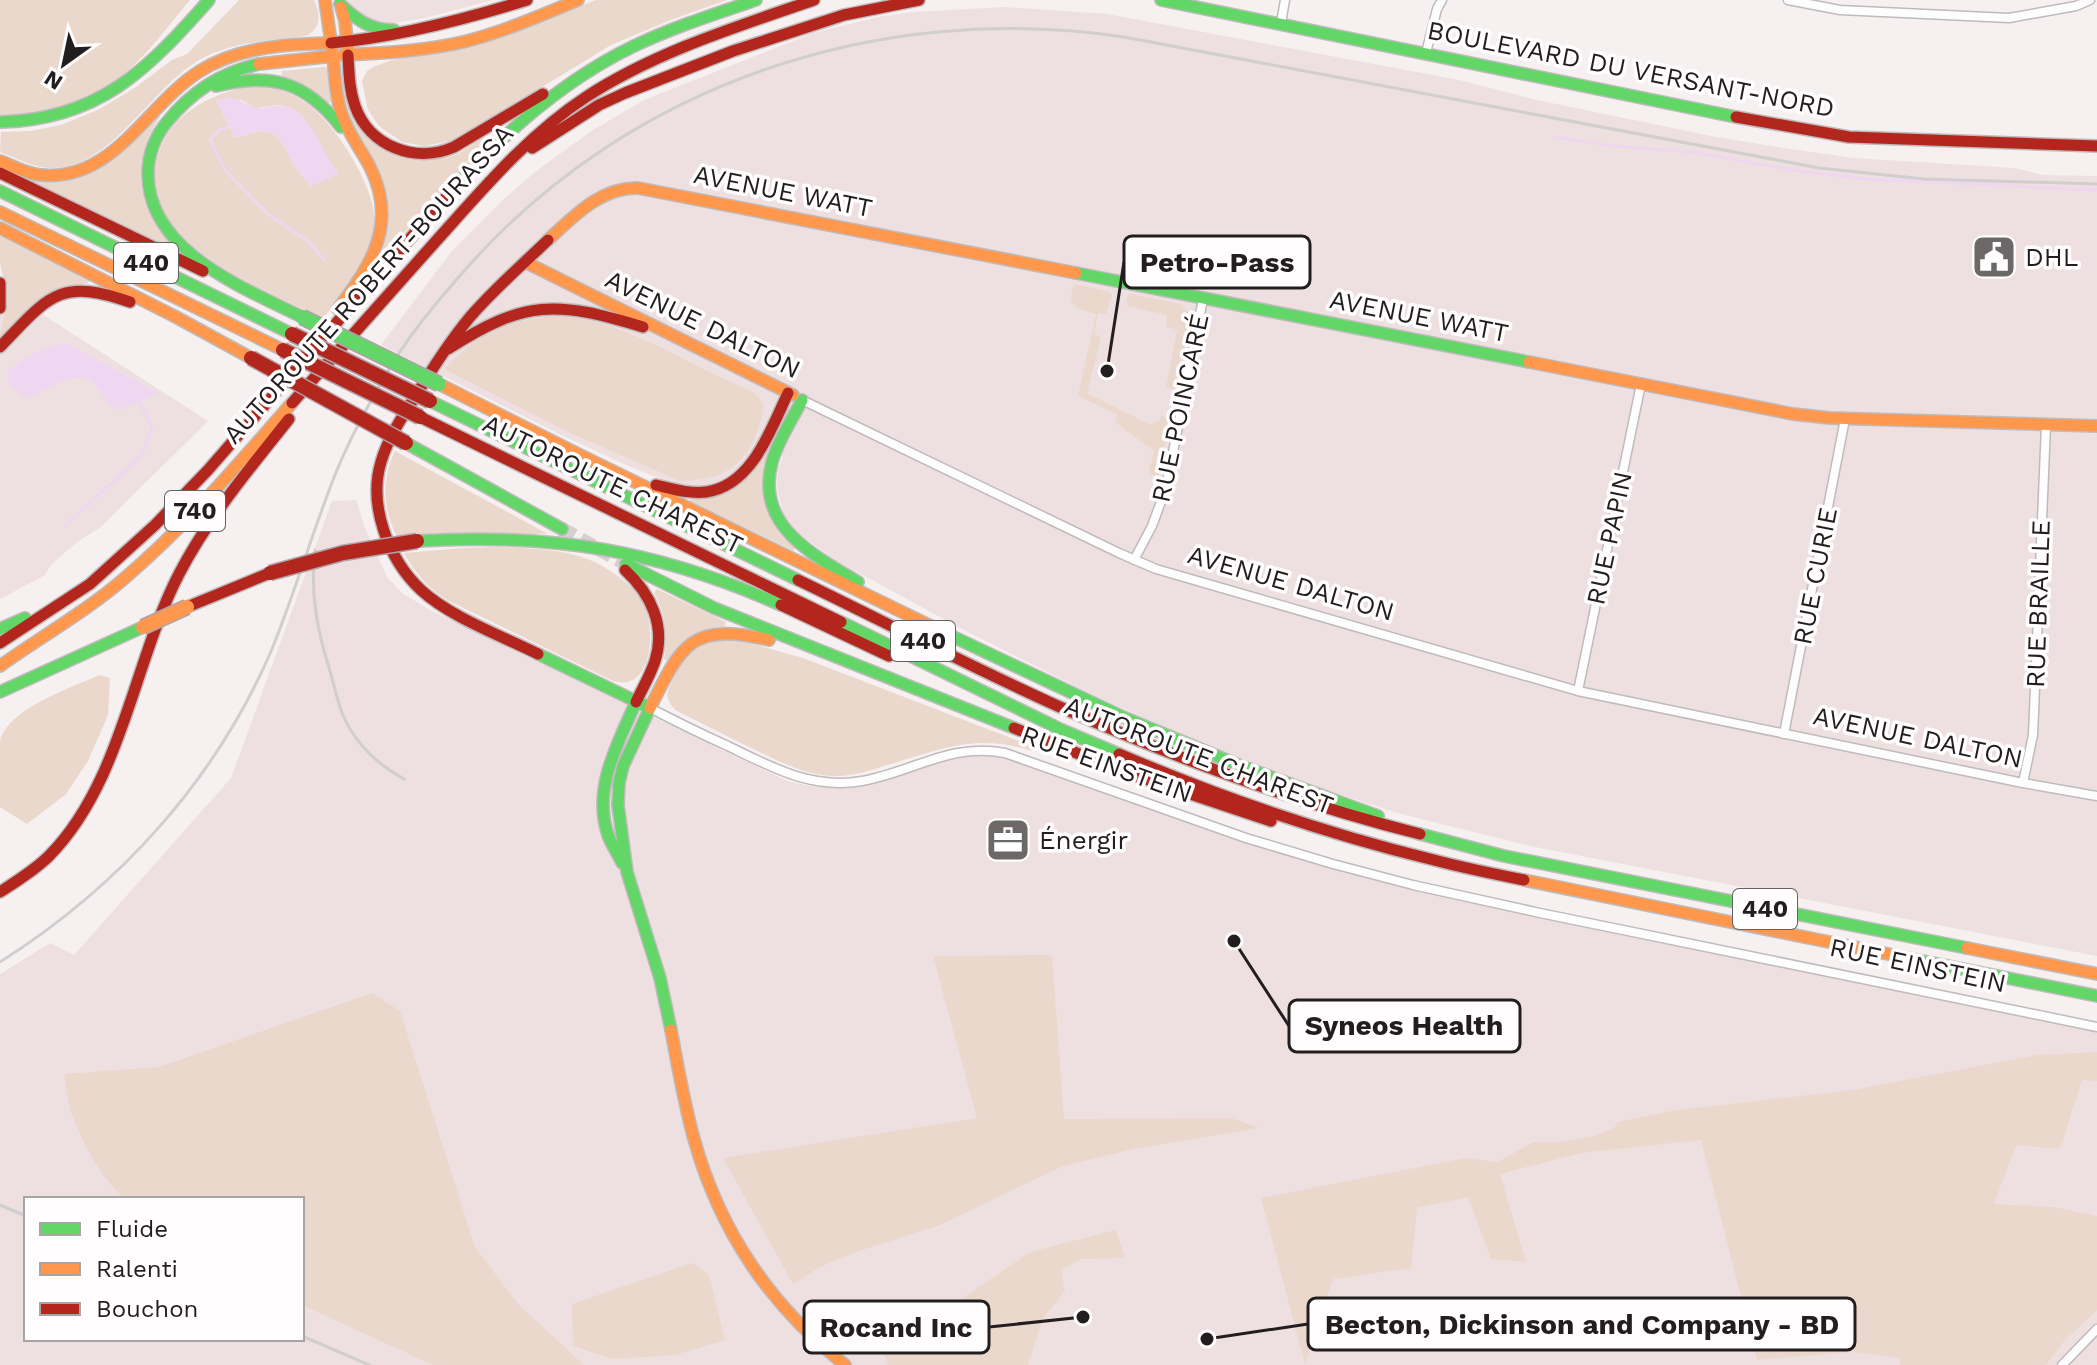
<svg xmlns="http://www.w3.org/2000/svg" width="2097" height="1365" font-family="'Work Sans',sans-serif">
<rect width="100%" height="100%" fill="#f6f0f0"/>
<path fill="#eee0e1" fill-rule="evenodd" d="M346,0h147l-68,18 -42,7 -14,-4 -12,-8z
M1004,7l103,7 123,23 229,43 78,20 179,37 67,11 71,10 161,10 28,7 54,1v780l-567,-110 -129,-32 -113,-36 -82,-33 -111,-49 -133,-67 -125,-68 -41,-29 -12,-16 -7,-26 1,-21 5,-12 -25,-14 -9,17 -30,23 -26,4 -22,-4 -43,-17 -69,-32 -178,-89 71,-94 53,-53 31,-27 57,-41 51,-30 169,-67 65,-16 35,-5z
M0,287l208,134 -107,106 -24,15 -26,23 -6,10 -45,24z
M356,500l9,28 22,49 15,16 30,18 355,170 23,5 23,2 17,-1 108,-32h37l27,7 197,71 139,42 98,24 641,133v333h-2097v-391l50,-31 24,12 157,-177 101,-277zM26,1199h276v140h-276z"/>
<path fill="#ead8cd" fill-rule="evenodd" d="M0,0h190c-21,25 -42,54 -67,75 -30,25 -84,44 -123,40z
M239,0h75c7,14 7,29 -8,36 -39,5 -80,6 -113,28 -48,32 -89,114 -152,103 -14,-3 -28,-10 -41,-15l1,-20 30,-1 30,-6 39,-16 36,-22 36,-27 15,-6z
M596,0h131l-54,19 -62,26 -156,95 -31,6 -22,-4 -23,-16 -11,-16 -6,-29 5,-10 6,-4 19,-7 88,-16z
M324,67l3,1 5,33 -4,2 -46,-27v-5z
M340,82h2l6,25 6,14 10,14 82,23 12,-4 26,-17 2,4 -99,111 -5,-3 6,-46 -3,-17 -11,-25 -23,-35z
M248,86c21,-1 40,4 58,17 30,21 73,88 69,126 -3,34 -31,63 -52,89 -62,-29 -200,-80 -162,-172 15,-35 52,-52 87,-60zM216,100h25l14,8 25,-3 11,3 13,10 28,48 -21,20c-6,-6 -11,-13 -16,-20 -10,-15 -13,-35 -35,-35 -8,1 -16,6 -25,6z
M158,115l2,2c-29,44 -25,87 10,126l-2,4 -135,-65 1,-4 33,2z
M0,236l90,44 -3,4h-8l-79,57c0,-16 6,-24 7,-39 1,-14 -5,-26 -7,-39 0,-9 0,-18 0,-27z
M1074,284l36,8 2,4 -6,18 -8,-1 -4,21 7,3 -14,56 64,32 8,-4 2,-6 8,4 -10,57 -7,-1 -3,-3 5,-21 -39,-29 3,-7 -40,-19 18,-82c-20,-6 -30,-6 -22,-30z
M1130,294l51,10 8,8 1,7 -5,24 -11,47 -8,-3 11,-57 -11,-4 1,-11 -40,-9v-9z
M554,316c58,2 107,32 158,57 15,8 32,13 46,23l6,11c-10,50 -32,74 -84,74l-114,-50 -122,-62c39,-38 55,-47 110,-53z
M395,451l153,83 -107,-1 -44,4c-14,-28 -16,-58 -2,-86z
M766,451l3,1 -6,26 8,42 10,15 14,12 -1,4 -104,-50 1,-3c36,-11 57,-10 75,-47z
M504,547c29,2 59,2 86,13 17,7 44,25 53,42 13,24 11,91 -30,79l-166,-81c-19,-12 -32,-27 -43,-47l58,-5z
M657,589l69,33 -1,4 -57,35 -4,-2c4,-24 2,-45 -10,-66z
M723,638l16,2 64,18 231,89 -2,4c-55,-18 -91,-2 -144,14 -16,5 -31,10 -48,11 -34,1 -63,-16 -93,-30 -24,-12 -48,-24 -72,-36 -2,-3 -6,-7 -7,-11 -2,-6 1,-12 4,-18 12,-25 23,-37 51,-43z
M100,675l10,3 -2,37 -20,46 -22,33 -39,30 -27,-17v-66c9,-33 70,-53 100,-66z
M1052,955l12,164 167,-1 28,10 -125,21 -71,17 -123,59 -81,26 -39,16 -27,17 -70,-126 254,-40 -44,-162z
M372,993l28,18 75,236 43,57 66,61h-151l-131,-60v-106h-177c-23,-20 -41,-53 -52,-81 -5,-13 -6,-29 -9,-44l95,-7z
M2097,1052v29l-15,-1 -20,63 -4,6 -42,-4 -22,59 60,3 43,9v94l-32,30 -19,25h-146l-1,-7 -48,-6 -94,8 -56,-220 -120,13 -81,21 26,88 -35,-3 -23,-62 -51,11 -6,60 -78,11 -28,85 -44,-166 204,-40 33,4 35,-20h28l32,-6 21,-8 4,-6 58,-12 177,-20 183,-35z
M1116,1230l9,28 -43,1 -21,11 4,21 -22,27 -15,47h-140l-5,-12 147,-101z
M692,1263l17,12 16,65 -50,15 -63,4 -39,-13 -1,-42z"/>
<path fill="#efd6f1" d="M230,97c9,2 15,7 23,10 12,4 25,-5 38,1 24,12 31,46 48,66l-28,12c-6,-6 -11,-13 -16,-20 -10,-14 -13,-35 -35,-35 -8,1 -16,6 -25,6l-19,-37z
M66,343l92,50 -37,17c-11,-2 -14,-7 -19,-16 -17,-32 -47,-8 -72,3h-6l-16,-14v-12c15,-14 37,-25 58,-28z"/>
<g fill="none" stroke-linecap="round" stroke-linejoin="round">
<path stroke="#efd6f1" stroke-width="3" d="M233,125l-14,5 -9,10 15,30 43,44 41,28 16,19
M1555,137l58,9 78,6 108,19 68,8 230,11
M66,525l76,-70 10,-28 -12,-25 -4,-2"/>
<path stroke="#d6d0d1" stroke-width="14" stroke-dasharray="14 7" stroke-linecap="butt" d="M562,529l64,35"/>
<g stroke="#bfbabb" stroke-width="11">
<path id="street" d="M1788,0l52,10 169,8 67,-12 14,-6
M1281,23l4,-23
M1426,53l11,-44 5,-9
M802,400l317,153 37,16 422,122 445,92 74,13
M1134,560l18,-34 14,-38 37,-189
M1578,691l63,-307
M650,708c25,13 51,26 78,38 43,21 84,44 134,35 51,-9 89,-39 143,-28l241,85 87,26 80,21 127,28 557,114
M1784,734l61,-315
M2023,783l10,-48 13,-310
M2062,1365l35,-36"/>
</g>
<g stroke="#bfbabb" stroke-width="14">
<path id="fast" d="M1161,0l575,117
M340,4c17,16 30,26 54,26
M259,64c-37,8 -68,28 -92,58 -12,14 -19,33 -19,51 -1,78 96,115 154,144
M216,86c55,-14 90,-4 125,41
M0,122c99,-2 148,-53 209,-122
M0,191l292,143
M447,196c53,-60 114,-115 187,-150 40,-19 81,-32 122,-46
M1076,273l453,89
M802,400c-10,20 -24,40 -30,62 -17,64 40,92 86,120
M430,401l368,179
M406,443l156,86
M417,541c135,-8 240,9 364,64
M626,564l88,44 300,120
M841,622l221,108 57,24
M0,629l25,-11
M941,631l182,86 118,49 137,50
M538,654l112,54 -27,58 -4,17 -1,22 9,67 33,106 11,52
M0,692l143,-65
M1420,834l84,22 463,92
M622,863c-4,-9 -11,-19 -14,-28 -16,-46 10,-92 28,-133
M1898,956l199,40"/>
</g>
<g stroke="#bfbabb" stroke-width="14">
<path id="slow" d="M325,0l7,49
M341,7l4,14 3,29
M343,55c41,-2 83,-4 124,-14 38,-10 75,-26 111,-41
M259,64l74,-8c2,19 2,38 8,56 6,20 19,36 29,55 28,56 2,97 -32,142
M0,161c13,5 27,13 41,14 73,7 105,-70 159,-104 38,-24 87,-27 131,-28
M0,212l283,138
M0,228l176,89 75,41
M548,240c26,-24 53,-53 90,-52l438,85
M525,262l268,133
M1529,362l264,52 37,4 267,8
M439,384l147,74 355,173
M0,666c42,-30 87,-55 126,-89 61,-52 113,-114 166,-174
M650,708c32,-65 42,-86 119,-68
M1524,880l374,76
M1967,948l130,26
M671,1030c7,37 13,73 23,109 26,93 76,166 151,226"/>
</g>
<g stroke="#bfbabb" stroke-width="14">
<path id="jam" d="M331,43c67,-6 132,-23 196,-43
M348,55c1,17 1,34 7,51 14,40 60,58 99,41l89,-53
M1736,117l113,20 248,9
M532,148l67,-43 26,-12 108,-42 111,-36 75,-15
M0,173l203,98
M0,283v25
M0,347c48,-50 59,-70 130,-45
M448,349c77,-50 109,-48 195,-22
M292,403c48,-54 97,-109 145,-163 46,-51 91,-105 149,-143 69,-45 150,-70 228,-97
M420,417l421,205
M656,485c17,4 33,9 50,7 46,-6 65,-63 82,-99
M625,570c26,24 41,56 30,91 -5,15 -13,28 -19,41
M798,580c87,42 173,87 262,127 116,51 236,96 360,127
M781,605l108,51
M187,607l83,-34
M0,643l90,-59 65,-59 53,-55 239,-274
M538,654c-36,-18 -88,-37 -117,-64 -33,-31 -53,-85 -40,-128 7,-24 21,-45 34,-65 17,-28 34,-55 55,-80 24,-28 52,-52 78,-77
M1014,728l108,43 149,50
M1119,754c101,43 208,80 315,106 30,8 60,14 90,20
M0,892c17,-11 35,-22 49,-36 73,-74 84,-193 130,-282 29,-56 71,-106 110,-155"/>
</g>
<use href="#street" stroke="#fefdfd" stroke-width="8"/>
<use href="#fast" stroke="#63d668" stroke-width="11"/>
<use href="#slow" stroke="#ff974d" stroke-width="11"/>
<use href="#jam" stroke="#b3261e" stroke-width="11"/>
<path stroke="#d0cece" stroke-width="3" d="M315,550c-5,43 2,80 15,121 4,14 7,28 12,42 12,29 35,51 62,66
M0,962c120,-76 216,-182 272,-313 24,-59 41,-120 65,-179 13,-31 30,-63 47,-92 22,-40 51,-74 81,-108 163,-186 414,-270 659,-233l695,131 105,11 173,5
M0,1205l26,11
M302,1336l67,29"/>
<g stroke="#afa2a8" stroke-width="17" stroke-linecap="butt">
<path id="fast-bridge" d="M302,317l137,67"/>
</g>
<g stroke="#afa2a8" stroke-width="17" stroke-linecap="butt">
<path id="slow-bridge" d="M143,627l44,-20"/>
</g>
<g stroke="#afa2a8" stroke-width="17" stroke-linecap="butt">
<path id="jam-bridge" d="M292,334l138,67
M283,350l137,67
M251,358l155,85
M270,573l73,-20 74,-12"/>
</g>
<use href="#fast-bridge" stroke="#63d668" stroke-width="14"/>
<use href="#slow-bridge" stroke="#ff974d" stroke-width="14"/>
<use href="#jam-bridge" stroke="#b3261e" stroke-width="14"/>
</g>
<defs>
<g id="civic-square" transform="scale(2.3)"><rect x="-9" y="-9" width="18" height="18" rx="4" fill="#6c6868" stroke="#fffdfd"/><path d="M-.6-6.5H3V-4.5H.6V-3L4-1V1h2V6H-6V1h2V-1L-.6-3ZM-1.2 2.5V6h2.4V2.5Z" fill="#fff"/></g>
<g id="office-square" transform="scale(2.3)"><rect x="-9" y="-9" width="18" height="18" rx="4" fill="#6c6868" stroke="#fffdfd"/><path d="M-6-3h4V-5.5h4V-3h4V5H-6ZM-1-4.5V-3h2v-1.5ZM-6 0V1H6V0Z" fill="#fff"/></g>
</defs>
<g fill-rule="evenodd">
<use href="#civic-square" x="1994" y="257"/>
<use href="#office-square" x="1008" y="840"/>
</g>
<g text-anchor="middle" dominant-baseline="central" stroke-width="7" stroke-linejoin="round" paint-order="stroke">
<g fill="#fffdfd" stroke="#646162" stroke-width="2">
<rect x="114" y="243" width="64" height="40" rx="6"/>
<rect x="165" y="491" width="60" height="40" rx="6"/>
<rect x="891" y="621" width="64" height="40" rx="6"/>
<rect x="1733" y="889" width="64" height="40" rx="6"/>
</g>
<g font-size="24" font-weight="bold" fill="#221e1f">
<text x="146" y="263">440</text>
<text x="195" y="511">740</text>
<text x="923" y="641">440</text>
<text x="1765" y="909">440</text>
</g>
<g font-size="26" fill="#221e1f" stroke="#fffdfd">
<text transform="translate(1631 69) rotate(11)">BOULEVARD DU VERSANT-NORD</text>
<text transform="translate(783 191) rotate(11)">AVENUE WATT</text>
<text transform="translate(368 284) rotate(-48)">AUTOROUTE ROBERT-BOURASSA</text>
<text transform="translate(1419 316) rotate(11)">AVENUE WATT</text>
<text transform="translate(703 324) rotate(26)">AVENUE DALTON</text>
<text transform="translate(1180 408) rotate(-78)">RUE POINCARÉ</text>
<text transform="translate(613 484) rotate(26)">AUTOROUTE CHAREST</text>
<text transform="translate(1609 538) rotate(-78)">RUE PAPIN</text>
<text transform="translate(1815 576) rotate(-79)">RUE CURIE</text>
<text transform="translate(1291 583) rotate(16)">AVENUE DALTON</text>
<text transform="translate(2038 604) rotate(-88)">RUE BRAILLE</text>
<text transform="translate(1918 737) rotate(12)">AVENUE DALTON</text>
<text transform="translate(1199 755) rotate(21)">AUTOROUTE CHAREST</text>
<text transform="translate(1107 764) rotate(20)">RUE EINSTEIN</text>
<text transform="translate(1918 965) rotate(12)">RUE EINSTEIN</text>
</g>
<g font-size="26" fill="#221e1f" stroke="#fffdfd" text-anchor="start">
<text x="2025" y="257">DHL</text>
<text x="1039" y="840">Énergir</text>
</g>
</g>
<path fill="none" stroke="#221e1f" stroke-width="3" d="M1107 371L1124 262M1234 941L1289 1026M1207 1339L1308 1324M1083 1317L989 1327"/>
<g fill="#221e1f" stroke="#fffdfd" stroke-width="3">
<circle cx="1107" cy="371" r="8"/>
<circle cx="1234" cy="941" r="8"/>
<circle cx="1207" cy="1339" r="8"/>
<circle cx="1083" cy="1317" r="8"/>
</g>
<g fill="#fffdfd" stroke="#221e1f" stroke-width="3">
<rect x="1124" y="236" width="186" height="52" rx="8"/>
<rect x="1289" y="1000" width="231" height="52" rx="8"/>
<rect x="1308" y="1298" width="547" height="52" rx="8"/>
<rect x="804" y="1301" width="185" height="52" rx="8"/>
</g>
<g font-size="28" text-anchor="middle" font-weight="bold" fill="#221e1f">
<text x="1217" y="272">Petro-Pass</text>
<text x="1404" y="1035">Syneos Health</text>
<text x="1582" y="1334">Becton, Dickinson and Company - BD</text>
<text x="896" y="1337">Rocand Inc</text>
</g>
<rect x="24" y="1197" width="280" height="144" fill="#fffdfd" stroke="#a7a4a4" stroke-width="2"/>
<rect x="40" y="1223" width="40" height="12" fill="#63d668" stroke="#a7a4a4" stroke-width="2"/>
<text x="96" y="1237" font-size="24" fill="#221e1f">Fluide</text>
<rect x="40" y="1263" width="40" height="12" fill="#ff974d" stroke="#a7a4a4" stroke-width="2"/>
<text x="96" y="1277" font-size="24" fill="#221e1f">Ralenti</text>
<rect x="40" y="1303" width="40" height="12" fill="#b3261e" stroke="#a7a4a4" stroke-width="2"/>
<text x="96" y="1317" font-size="24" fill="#221e1f">Bouchon</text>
<g transform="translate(64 64) rotate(213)" stroke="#fffdfd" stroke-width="6" paint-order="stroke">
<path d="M0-6L14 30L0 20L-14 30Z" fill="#221e1f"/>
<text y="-12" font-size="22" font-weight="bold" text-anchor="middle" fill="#221e1f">N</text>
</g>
</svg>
